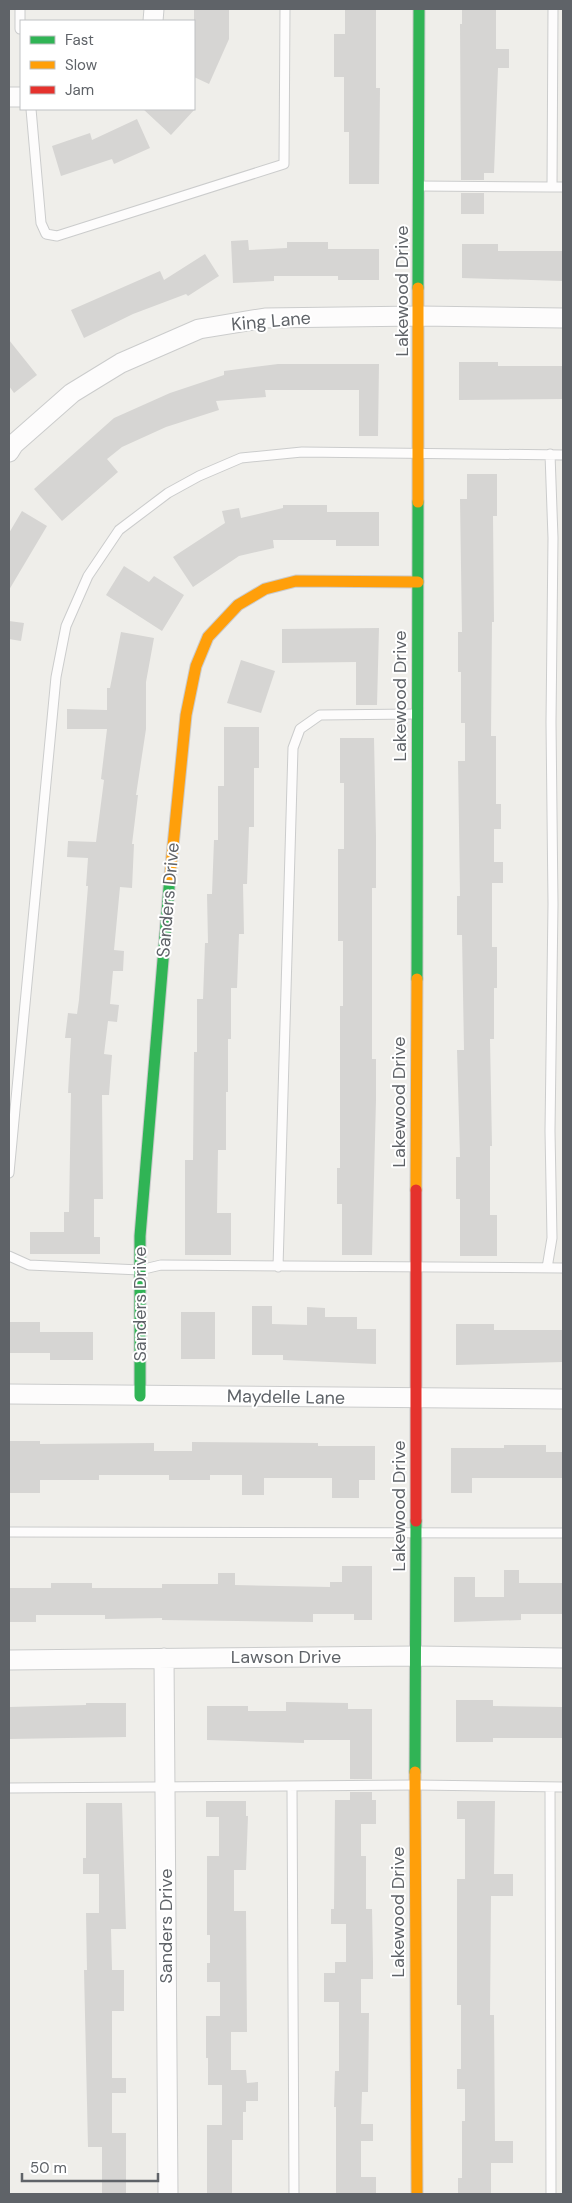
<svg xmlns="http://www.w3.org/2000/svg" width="572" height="2203" font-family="'DM Sans',sans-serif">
<rect width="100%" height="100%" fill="#efeeea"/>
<path fill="#d6d5d3" d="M194,9h35v30l-20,45 -15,-7z
M345,9h31v79h4l-1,96h-30v-52h-5v-55h-10v-43h11z
M462,9h34v40h13v19h-11l-4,105h-10v7h-23l-1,-156h2z
M143,109h52l-24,26z
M137,119l13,29 -36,16 -2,-5 -51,17 -9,-30 38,-13 2,7z
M461,193h23v21h-23z
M248,240l1,10 38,-2v-6h41v7h51v31h-41v-4h-64v5l-41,2 -2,-42z
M462,244h36v7h65v30l-101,-3z
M205,254l14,22 -31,20 -2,-2 -53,20 -49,24 -13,-28 89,-39 4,9z
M9,340l28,35 -23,18 -5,-7z
M459,362h39v4h65v33l-104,1z
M278,364h101l-1,72h-19v-46h-94l1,7 -50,4 3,9 -53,17 -44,20 -15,12 11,13 -56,49 -28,-32 80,-71 56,-25 54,-18v-4z
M467,474h30v42h-4l1,106h-2l-1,114h5v68h5v25h-7v33h9v21h-11v64h5v41h-3v51h-4l2,107h-2v69h7v41h-37v-57h-4v-42h4l-3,-107h7l-2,-115h-5v-39h3l-2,-135h7v-38h-4v-51h-3v-40h4l-2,-133h7z
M283,505h44v7h52v34h-43v-6h-63l1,8 -35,8 -46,31 -20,-30 52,-34 -3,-12 17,-3 2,10 42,-10z
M22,511l25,15 -38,64v-57z
M124,566l25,16 5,-6 30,19 -22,36 -56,-36z
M9,621l15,2 -3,18 -12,-2z
M379,628l-2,77h-21v-43l-74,1v-34z
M121,632l33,6 -8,44v47l-10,66h2l-6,49h2l-2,44 -12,-1 -6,63 10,1 -1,20h-10l-3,33 9,1 -2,17 -9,-1 -4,33 8,1 -3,40h-7l1,104h-9v38h6v17h-70v-22h34v-20h5l2,-119h-3l3,-55h-6l3,-25 9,1 2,-14 9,-114h-2l2,-28 -21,-1 1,-16 28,1 8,-62 -3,-1 6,-50h-40v-20l40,1v-22h3z
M241,660l34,11 -14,42 -34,-10z
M224,727h35v41h-5v59h-5l-2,57h-4l1,50h-5l-2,54h-6v51h-3v53h-2v58h-8l-1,63h14v42h-46v-95h8l1,-108h3v-53h6l2,-56h3l-1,-49h5l2,-54h4v-54h6z
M340,738h34l2,98v52h-4v171h4v41l-4,155h-30v-51h-5v-36h3v-162h3v-65h-5v-92h6v-66h-4z
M252,1306h20v18l35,1v-18l18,1v9h32v12h19v35l-93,-4v-5h-31z
M181,1312h34v47h-34z
M9,1322h31v10h53v28h-43v-7h-41z
M456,1324h38v6h69v32l-107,3z
M9,1441h31v3l114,-1v8h38v-9l126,1v3h57v34h-16v18h-27v-20h-68v17h-22v-20h-32v5h-41v-5h-70v5h-59v13h-31z
M504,1445h42v7h17v26h-91v15h-21v-45h53z
M342,1566h30v54h-18v-6h-41v8l-151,-2v-2l-57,1v-4h-69v7h-27v-34h42v-5h41v5h70v-4h56v-11h17v12l95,2v-5h12z
M504,1570h15v13h44v31h-42v6l-67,2v-45h21v20h29z
M456,1700h37v6l70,1v31h-70v4h-37z
M286,1702l62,1v6h24v70h-22v-39h-46v3l-97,-3v-34h41v5h38z
M86,1703h40v34l-117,2v-32l77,-2z
M350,1792h22v8h4v24h-15v32h5v53h6l1,53v17h-12v34h8l-1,79h-6l-1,32h12v17h-12v36h15v17l-40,-1v-86h-2l1,-36h4v-69h-15v-29h11v-11h11v-38h-15v-15h3l1,-109h15z
M206,1801h40v15h2l-2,54h-12v41h12l1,121h-16v38h15l1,13 11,-1v19h-12v11h-3v28h-11v54h-25v-69h15v-40h-14v-27h-2v-42h14v-34h-13v-19h3v-28h-3v-79h12v-39h-13z
M457,1801h38l-1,73h19v22h-22l-1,119h4l1,126h18v22h-22v31h-33v-16h4v-57h3v-32h-8v-20h4v-64h-4v-126h8v-60h-8z
M86,1803h36l4,126h-15l1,41h12v41h-12v67h14v15h-14v40h14v61h-24v-47h-14l-4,-177h3l-1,-57h13v-39h-16v-16h3z"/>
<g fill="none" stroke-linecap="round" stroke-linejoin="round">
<g stroke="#cbcccc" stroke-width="11">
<path id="lane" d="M20,29v-20
M31,109l10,114 5,11 11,2 227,-72 1,-155
M420,186l132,1 1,-178
M552,187h11
M9,1173l47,-496 10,-51 22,-50 31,-46 49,-37 31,-17 42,-18 61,-6 261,3
M9,1256l20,9 111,5 21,-5 402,3
M278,1267l15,-519 7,-19 20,-14 95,-1
M547,1268l5,-30 -2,-107 3,-227 -2,-182 2,-184 -3,-84
M9,1532l554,1
M292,1787l2,407
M550,1787l1,407
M9,1788l406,-3 148,2"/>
</g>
<g stroke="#cbcccc" stroke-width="21">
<path id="street" d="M153,21l1,-12
M9,97h12
M9,452l5,-8 58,-51 49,-30 78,-34 66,-11 154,-2 144,2
M9,1394l554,5
M164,1658l4,536
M9,1660l408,-4 146,2"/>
</g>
<g stroke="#cacacb" stroke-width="13">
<path id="fast" d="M418,288l1,-279
M417,979l1,-477
M140,1396v-160l30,-360
M415,1772l1,-251"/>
</g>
<g stroke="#cacacb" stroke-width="13">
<path id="slow" d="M418,502v-214
M170,876l16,-161 10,-49 12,-29 30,-32 27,-16 31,-8 122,1
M416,1190l1,-211
M415,1772l2,422"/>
</g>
<g stroke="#cacacb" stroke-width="13">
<path id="jam" d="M416,1521v-331"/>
</g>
<use href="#lane" stroke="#fdfcfc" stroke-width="9"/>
<use href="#street" stroke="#fdfcfc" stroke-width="19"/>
<use href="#fast" stroke="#30b455" stroke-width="11"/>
<use href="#slow" stroke="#ff9f0a" stroke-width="11"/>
<use href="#jam" stroke="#e5322d" stroke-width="11"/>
</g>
<g text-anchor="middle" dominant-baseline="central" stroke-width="4" stroke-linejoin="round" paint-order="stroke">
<g font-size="18" fill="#5f6368" stroke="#fff">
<text transform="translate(402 291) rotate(-90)">Lakewood Drive</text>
<text transform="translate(271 321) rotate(-5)">King Lane</text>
<text transform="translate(400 696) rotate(-90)">Lakewood Drive</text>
<text transform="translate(168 900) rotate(-85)">Sanders Drive</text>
<text transform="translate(399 1102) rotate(-90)">Lakewood Drive</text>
<text transform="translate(140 1304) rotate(-90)">Sanders Drive</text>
<text transform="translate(286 1397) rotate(1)">Maydelle Lane</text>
<text transform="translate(399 1506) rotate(-90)">Lakewood Drive</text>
<text x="286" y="1657">Lawson Drive</text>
<text transform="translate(398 1912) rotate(-90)">Lakewood Drive</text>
<text transform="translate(166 1926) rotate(-90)">Sanders Drive</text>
</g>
</g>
<rect width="572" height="2203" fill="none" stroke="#5f6368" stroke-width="20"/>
<rect x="20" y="20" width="175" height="90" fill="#ffffff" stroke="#bfc1c3"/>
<rect x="30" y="36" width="25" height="8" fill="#30b455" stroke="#bfc1c3"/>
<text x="65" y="45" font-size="15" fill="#5f6368">Fast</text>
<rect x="30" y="61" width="25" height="8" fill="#ff9f0a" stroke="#bfc1c3"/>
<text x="65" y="70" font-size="15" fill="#5f6368">Slow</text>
<rect x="30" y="86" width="25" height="8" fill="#e5322d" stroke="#bfc1c3"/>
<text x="65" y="95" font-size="15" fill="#5f6368">Jam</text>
<path d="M22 2173v8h136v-8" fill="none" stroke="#5f6368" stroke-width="2.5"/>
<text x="30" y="2173" font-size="15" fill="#5f6368" stroke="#ffffff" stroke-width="4" paint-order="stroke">50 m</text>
</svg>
